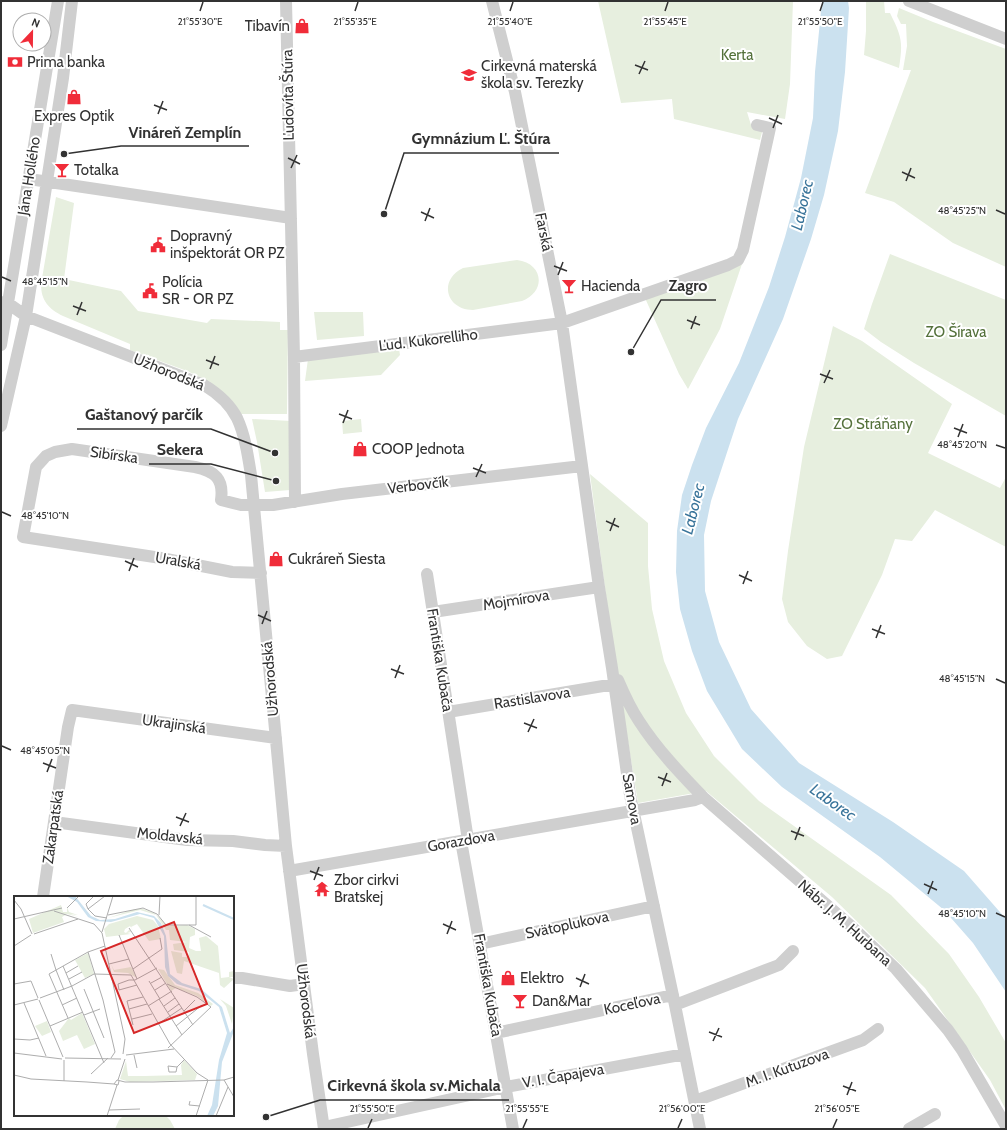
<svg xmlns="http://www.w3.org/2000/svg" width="1007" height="1130" font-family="Cabin,sans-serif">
<rect width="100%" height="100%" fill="#fff"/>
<path fill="#e7efdf" d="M598,1h195l-3,83 -5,35 -38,-7 4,13 11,7 -2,8 -86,-21 -2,-20 -51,4z
M866,1h18l1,12h5c12,24 13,29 9,55l-35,-13 2,-24z
M899,8l34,14 73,27v218l-53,-24 -59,-41 -29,-9 46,-123h-8l4,-24 -1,-22h-5l-4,-8z
M56,197l18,6 -10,76 57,12 17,20 69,12 4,-4 69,3v8h8l-1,84h-47l-36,-35 -17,-8 -57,-21v-6l-67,-28c-14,-7 -22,-15 -22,-32z
M890,254l116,46v116l-92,-53 -33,-21 -17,-13 8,-25z
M517,260c26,3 30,31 5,41l-49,9c-27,0 -35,-30 -10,-42z
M742,264l-22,65 -32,60 -9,-15 -34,-76z
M314,312h49l1,24 -47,4z
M833,326l29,15 90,63 -24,49 72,35 6,-11v70l-71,-37 -23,31 -17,-2 -13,36 -40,81 -15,3 -20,-13 -19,-24 -6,-23 6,-48 16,-104z
M399,349l1,6 -19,20 -76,6 3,-22z
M252,419l39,2 -1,69 -25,2 -8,-50z
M361,419l1,13 -19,2 -1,-13z
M590,474l58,49v43l4,43 12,52 22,52 28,43 45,45 132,94 58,59 30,43 27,46v67l-16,-30 -65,-92 -93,-91 -126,-106 -68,12 -25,-154z
M124,1115h41l5,5 5,9h-60l4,-9z"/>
<path fill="#cbe1ef" d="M822,1h26l1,7 -4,64 -7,59 -14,64 -13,44 -28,80 -45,100 -27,82 -7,34 1,56 14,51 32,67 48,54 94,59 71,49 42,48v73l-33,-49 -29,-33 -64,-53 -98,-70 -40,-38 -35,-58 -15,-40 -12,-42 -4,-37 1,-41 5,-36 10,-30 14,-37 33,-65 30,-76 16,-50 16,-59 12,-60 2,-46z"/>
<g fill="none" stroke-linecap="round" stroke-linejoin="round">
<path stroke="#cfcfcf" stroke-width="12" d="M286,1l8,356 1,145
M492,1l23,91 47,231 37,264 13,81 18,127 45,210 25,124
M909,1l97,38
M29,179l262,39
M1,302l8,2 17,12 178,69c13,8 26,19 33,33 8,17 11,38 14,57l35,371 27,208 11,75
M1,345l57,-344
M294,357l268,-34 166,-58 10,-5 5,-10 27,-122 -13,-3
M1,426l25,-110 37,-238 9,-77
M261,573l-29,-1 -71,-14 -138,-21 13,-70 10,-11 9,-4 17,-3 123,18c20,4 29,12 26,33l20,5h32l69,-11 240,-28
M427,574l41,266
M433,612l166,-25
M618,680c6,14 13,29 21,41 18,28 41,52 64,76l148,129 45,43 52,61 14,20 44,76
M448,712l167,-28
M54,822l133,18 46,1 32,4 21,1
M461,841l52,288
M289,871l406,-71 8,-3
M43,897l25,-170 4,-17 204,28
M480,944l174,-38
M233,978h9l48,8 14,-2
M675,1005l104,-40 14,-14
M496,1033l177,-38
M695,1101l168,-61 15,-11
M324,1127l182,-40 179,-33
M909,1129l26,-15"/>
</g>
<path fill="none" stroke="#323232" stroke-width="1.5" d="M200,11l3,-9M355,11l3,-9M510,11l3,-9M665,11l3,-9M820,11l3,-9M635,65l13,5M639,74l6,-13M154,105l13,5M158,114l5,-13M769,118l13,6M773,128l5,-13M288,158l12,6M291,168l6,-13M902,172l13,6M906,181l5,-13M996,210l9,4M421,212l13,6M425,221l5,-13M554,266l13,5M558,275l5,-13M2,277l9,4M73,306l13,5M77,315l5,-13M687,320l13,5M691,329l5,-13M206,360l13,5M210,369l5,-13M820,374l13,5M824,383l6,-13M339,414l13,5M343,423l5,-13M954,428l13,5M958,437l5,-13M996,445l9,3M473,468l13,5M476,477l6,-13M2,512l9,4M606,521l13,6M610,531l5,-13M125,561l13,6M129,571l5,-13M739,575l13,6M743,584l5,-13M258,615l13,6M262,624l5,-13M872,629l13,5M876,638l5,-13M391,669l13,5M395,678l5,-13M996,679l9,4M524,723l13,5M528,732l6,-13M2,746l9,4M43,763l13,5M47,772l5,-13M658,777l13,5M662,786l5,-13M176,817l13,5M180,826l6,-13M791,831l13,5M795,840l5,-13M310,871l13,5M314,880l5,-13M924,884l13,6M928,894l5,-13M996,913l9,4M443,924l13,6M447,934l5,-13M576,978l13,6M580,987l5,-13M709,1032l13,5M713,1041l6,-13M843,1086l13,5M847,1095l5,-13M368,1128l4,-9M523,1128l4,-9M678,1128l4,-9M833,1128l4,-9"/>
<defs>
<g id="shop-bare" transform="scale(1.2)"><path d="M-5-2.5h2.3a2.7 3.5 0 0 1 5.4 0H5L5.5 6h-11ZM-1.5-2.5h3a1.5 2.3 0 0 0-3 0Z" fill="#f02c39" stroke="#fff" stroke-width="2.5" paint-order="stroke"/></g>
<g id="bank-bare" transform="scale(1.2)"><path d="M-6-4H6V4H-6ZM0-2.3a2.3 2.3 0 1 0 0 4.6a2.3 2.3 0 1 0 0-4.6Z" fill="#f02c39" stroke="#fff" stroke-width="2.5" paint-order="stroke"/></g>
<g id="school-bare" transform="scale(1.2)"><path d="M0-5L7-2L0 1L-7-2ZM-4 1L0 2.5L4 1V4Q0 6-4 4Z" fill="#f02c39" stroke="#fff" stroke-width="2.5" paint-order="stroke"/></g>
<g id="bar-bare" transform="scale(1.2)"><path d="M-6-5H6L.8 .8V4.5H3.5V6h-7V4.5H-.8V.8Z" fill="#f02c39" stroke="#fff" stroke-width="2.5" paint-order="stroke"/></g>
<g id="civic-bare" transform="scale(1.2)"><path d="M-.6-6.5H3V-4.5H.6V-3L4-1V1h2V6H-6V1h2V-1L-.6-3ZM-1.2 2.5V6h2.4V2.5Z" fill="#f02c39" stroke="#fff" stroke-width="2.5" paint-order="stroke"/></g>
<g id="temple-bare" transform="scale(1.2)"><path d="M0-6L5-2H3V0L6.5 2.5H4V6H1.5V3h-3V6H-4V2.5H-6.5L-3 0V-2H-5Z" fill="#f02c39" stroke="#fff" stroke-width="2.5" paint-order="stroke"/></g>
</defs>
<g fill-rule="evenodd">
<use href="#shop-bare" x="302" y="26"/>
<use href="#bank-bare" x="15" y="62"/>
<use href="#school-bare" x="469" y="75"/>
<use href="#shop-bare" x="74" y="97"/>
<use href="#bar-bare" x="62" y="170"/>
<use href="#civic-bare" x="158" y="245"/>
<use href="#bar-bare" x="569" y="286"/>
<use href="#civic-bare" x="150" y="291"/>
<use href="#shop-bare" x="360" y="449"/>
<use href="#shop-bare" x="276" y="559"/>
<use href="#temple-bare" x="322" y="889"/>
<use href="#shop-bare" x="508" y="978"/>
<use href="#bar-bare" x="520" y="1001"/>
</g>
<g text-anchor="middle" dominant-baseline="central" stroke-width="4" stroke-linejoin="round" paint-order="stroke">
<g font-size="15" fill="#323232" stroke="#fff" text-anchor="start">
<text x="290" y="26" text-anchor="end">Tibavín</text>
<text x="27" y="62">Prima banka</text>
<text x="481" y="66">Cirkevná materská<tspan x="481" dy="17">škola sv. Terezky</tspan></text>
<text x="74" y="116" text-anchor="middle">Expres Optik</text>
<text x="74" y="170">Totalka</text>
<text x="170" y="236">Dopravný<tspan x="170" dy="17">inšpektorát OR PZ</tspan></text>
<text x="162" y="282">Polícia<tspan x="162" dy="17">SR - OR PZ</tspan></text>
<text x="581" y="286">Hacienda</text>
<text x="372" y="449">COOP Jednota</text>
<text x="288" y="559">Cukráreň Siesta</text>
<text x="334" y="880">Zbor cirkvi<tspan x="334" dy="17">Bratskej</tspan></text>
<text x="520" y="978">Elektro</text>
<text x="532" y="1001">Dan&amp;Mar</text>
</g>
<g font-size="15" fill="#54713b" stroke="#fff">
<text x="737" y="55">Kerta</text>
<text x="956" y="332">ZO Šírava</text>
<text x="873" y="424">ZO Stráňany</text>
</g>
<g font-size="15" fill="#323232" stroke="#fff">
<text transform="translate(288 95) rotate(-91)">Ľudovíta Štúra</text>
<text transform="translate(29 176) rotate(-81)">Jána Hollého</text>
<text transform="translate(544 232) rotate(79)">Farská</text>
<text transform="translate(428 340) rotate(-7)">Ľud. Kukorelliho</text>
<text transform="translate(169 372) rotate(22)">Užhorodská</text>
<text transform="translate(114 455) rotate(8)">Sibírska</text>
<text transform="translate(418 485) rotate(-7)">Verbovčík</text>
<text transform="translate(178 561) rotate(10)">Uralská</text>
<text transform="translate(516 600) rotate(-9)">Mojmírova</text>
<text transform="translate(440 660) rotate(81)">Františka Kubača</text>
<text transform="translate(270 679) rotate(-95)">Užhorodská</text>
<text transform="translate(532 698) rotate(-9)">Rastislavova</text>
<text transform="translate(174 724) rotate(8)">Ukrajinská</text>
<text transform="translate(632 799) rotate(80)">Samova</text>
<text transform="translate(53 827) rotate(-82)">Zakarpatská</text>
<text transform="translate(170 836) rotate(6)">Moldavská</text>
<text transform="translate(461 841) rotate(-10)">Gorazdova</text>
<text transform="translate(845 923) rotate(42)">Nábr. J. M. Hurbana</text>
<text transform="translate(567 925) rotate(-12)">Svätoplukova</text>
<text transform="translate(488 985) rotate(80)">Františka Kubača</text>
<text transform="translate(306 1001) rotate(83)">Užhorodská</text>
<text transform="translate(632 1004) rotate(-12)">Koceľova</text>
<text transform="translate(787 1068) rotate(-20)">M. I. Kutuzova</text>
<text transform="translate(563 1076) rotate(-10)">V. I. Čapajeva</text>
</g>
<g font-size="16" font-style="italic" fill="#39749a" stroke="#fff">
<text transform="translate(802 205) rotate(-77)">Laborec</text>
<text transform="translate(693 509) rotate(-76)">Laborec</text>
<text transform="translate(833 802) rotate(35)">Laborec</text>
</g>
</g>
<g transform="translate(14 896)">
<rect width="220" height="220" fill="#fff"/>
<path d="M47,9l2,7h4v-5l2,5 9,3 -8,-1 9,3 -12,-3 -5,3 2,5 -31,11 -4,-14zM121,13h8l11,4 9,8 3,5 21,-1 8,4v6l-5,2 -1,11 7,3h5l-2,-13 7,-2 12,10 3,32 8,-1v-5l5,-1v6h-5l5,2 -10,9 -4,-3 -1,-12 -35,-12 -2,13 -5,-1 -6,-22 11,2v4h6l1,-5 -15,-2 -1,-6 14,-2 -17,-2 -1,-10h-3l-10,-15 -16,-5 -32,8zM123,20l16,4 5,6 3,13 -12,2 -12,-17 -6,3 3,5 -4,-6 -5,3 -1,3 2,1 4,-4 1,3 -4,1 4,1 -25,3 -2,-8 5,-5zM74,57l6,21 -9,4 -10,-18zM97,68l3,6 17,-3 6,11 -9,-5 -14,-1zM144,73l6,1 11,15 23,8 15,11 -2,2 -14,-10 -21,-8 -5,3zM206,103l14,9 -2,16 -6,-18zM68,117l13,31 -11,5 -7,-14 -14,6 -4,-10 10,-13 2,2zM33,125l4,11 -9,4 -7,-10zM170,164l13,14 -2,6 -65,2 -10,-3 6,-18 2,15h17l37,-1 -1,-10z" fill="#e7efdf"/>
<path d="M52,0h9l16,20 9,4 15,-1 22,-7 17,4 7,7 5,13 4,38 12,9 19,6 21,18 8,26 4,-6v4l-12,31 -4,44 -5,10h-6l5,-11 7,-45 8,-27 -8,-26 -20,-16 -22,-7 -9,-8 -3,-9 -1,-31 -10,-18 -14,-4 -29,8 -15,-1 -8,-4 -11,-15z" fill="#cbe1ef"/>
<path fill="none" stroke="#cbe1ef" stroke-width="2" d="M189,9l31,14"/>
<path fill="none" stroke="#adadad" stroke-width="1" d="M80,0l-8,8 2,5 7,7 12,2M0,4l7,9 11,25M53,12l12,-12M74,13l17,-13M40,15l40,13 8,9 23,106 -2,15M94,19l35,-7 14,6 9,11h30v-29M145,19l1,-19M0,23l48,-11M175,29l22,12M115,32l64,97M88,36l11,-36M20,38l44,-15M105,39l18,44M0,50l17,-11M74,56l15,48 12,52 -4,6M37,58l5,16M95,68l20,-5M49,70l41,97M119,73l29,-20 -2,-11M42,74l8,20M52,77l12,-7M55,83l13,-7M135,85l11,18M137,87l11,-6M0,88l17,-3 7,17M153,88l30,13 14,10 -43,41M123,89l-18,5 -1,-6 11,-4h6l22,-12M70,93l20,49M141,94l11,-7M26,102l32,-12 22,-12 37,1 39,69 27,29 11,7 -12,36M145,103l23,36M25,104l24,57M10,107l22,53M0,109l24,-6M48,109l15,-7M134,110l24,-15M150,110l11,-8M115,113l18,-5M170,115l11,-11M154,116l11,-8M70,119l16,-6M54,122l-19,-44 39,-22 17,-6M118,123l20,-5M144,128l24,-16M119,129l-6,-24 16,-4M36,130l33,-14M162,130l26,-21M0,143l16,1 9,-2M0,157l48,6M112,159l48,-6M120,159l3,13M51,162l56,1M50,164v21M163,171l-9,-1 1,6h7l1,-5 8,-8M77,178l17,-16M0,179l17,4 56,3M104,184l7,-21M210,184l10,17M105,185l-1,4 -4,-1 3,-4 8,2h28l71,-2 10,-3M73,186l27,2M176,205l-1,4 11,1M95,214l31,-1M93,220l10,-31M202,220l12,-29"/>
<path fill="#d62828" fill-opacity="0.15" stroke="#d62828" stroke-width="2" d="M160,26l33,82 -73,29 -33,-82z"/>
<rect width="220" height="220" fill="none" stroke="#323232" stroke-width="2"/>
</g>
<g font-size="10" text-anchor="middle" fill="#323232" stroke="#fff" stroke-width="4" stroke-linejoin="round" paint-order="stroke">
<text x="510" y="25">21°55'40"E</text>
<text x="820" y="25">21°55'50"E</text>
<text x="200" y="25">21°55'30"E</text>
<text x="355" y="25">21°55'35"E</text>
<text x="665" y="25">21°55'45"E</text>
<text x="962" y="214">48°45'25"N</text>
<text x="45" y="285">48°45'15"N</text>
<text x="962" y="448">48°45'20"N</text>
<text x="45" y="519">48°45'10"N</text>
<text x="962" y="682">48°45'15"N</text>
<text x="45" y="754">48°45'05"N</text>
<text x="962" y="917">48°45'10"N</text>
<text x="372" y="1112">21°55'50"E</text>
<text x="527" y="1112">21°55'55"E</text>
<text x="682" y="1112">21°56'00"E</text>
<text x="837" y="1112">21°56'05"E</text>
</g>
<path fill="none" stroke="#323232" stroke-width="1.5" d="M64 154L121 146H249M384 214L404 153H559M631 352L661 300H716M275 453L211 429H77M276 481L211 464H149M266 1117L320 1100H509"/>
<g fill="#323232" stroke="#fff" stroke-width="1.5">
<circle cx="64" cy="154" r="4"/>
<circle cx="384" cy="214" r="4"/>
<circle cx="631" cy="352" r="4"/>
<circle cx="275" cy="453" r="4"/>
<circle cx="276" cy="481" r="4"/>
<circle cx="266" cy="1117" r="4"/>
</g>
<g font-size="16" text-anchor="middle" font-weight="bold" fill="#323232" stroke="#fff" stroke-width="4" stroke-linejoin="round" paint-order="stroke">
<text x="185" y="138">Vináreň Zemplín</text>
<text x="481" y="144">Gymnázium Ľ. Štúra</text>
<text x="688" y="291">Zagro</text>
<text x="144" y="420">Gaštanový parčík</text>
<text x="180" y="455">Sekera</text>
<text x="414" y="1091">Cirkevná škola sv.Michala</text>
</g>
<rect width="1007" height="1130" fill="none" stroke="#323232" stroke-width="4"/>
<g transform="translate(32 32) rotate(22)"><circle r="19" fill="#ffffff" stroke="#adadad"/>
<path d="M0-3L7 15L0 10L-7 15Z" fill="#f02c39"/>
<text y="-6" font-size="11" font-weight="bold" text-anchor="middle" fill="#323232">N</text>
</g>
</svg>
